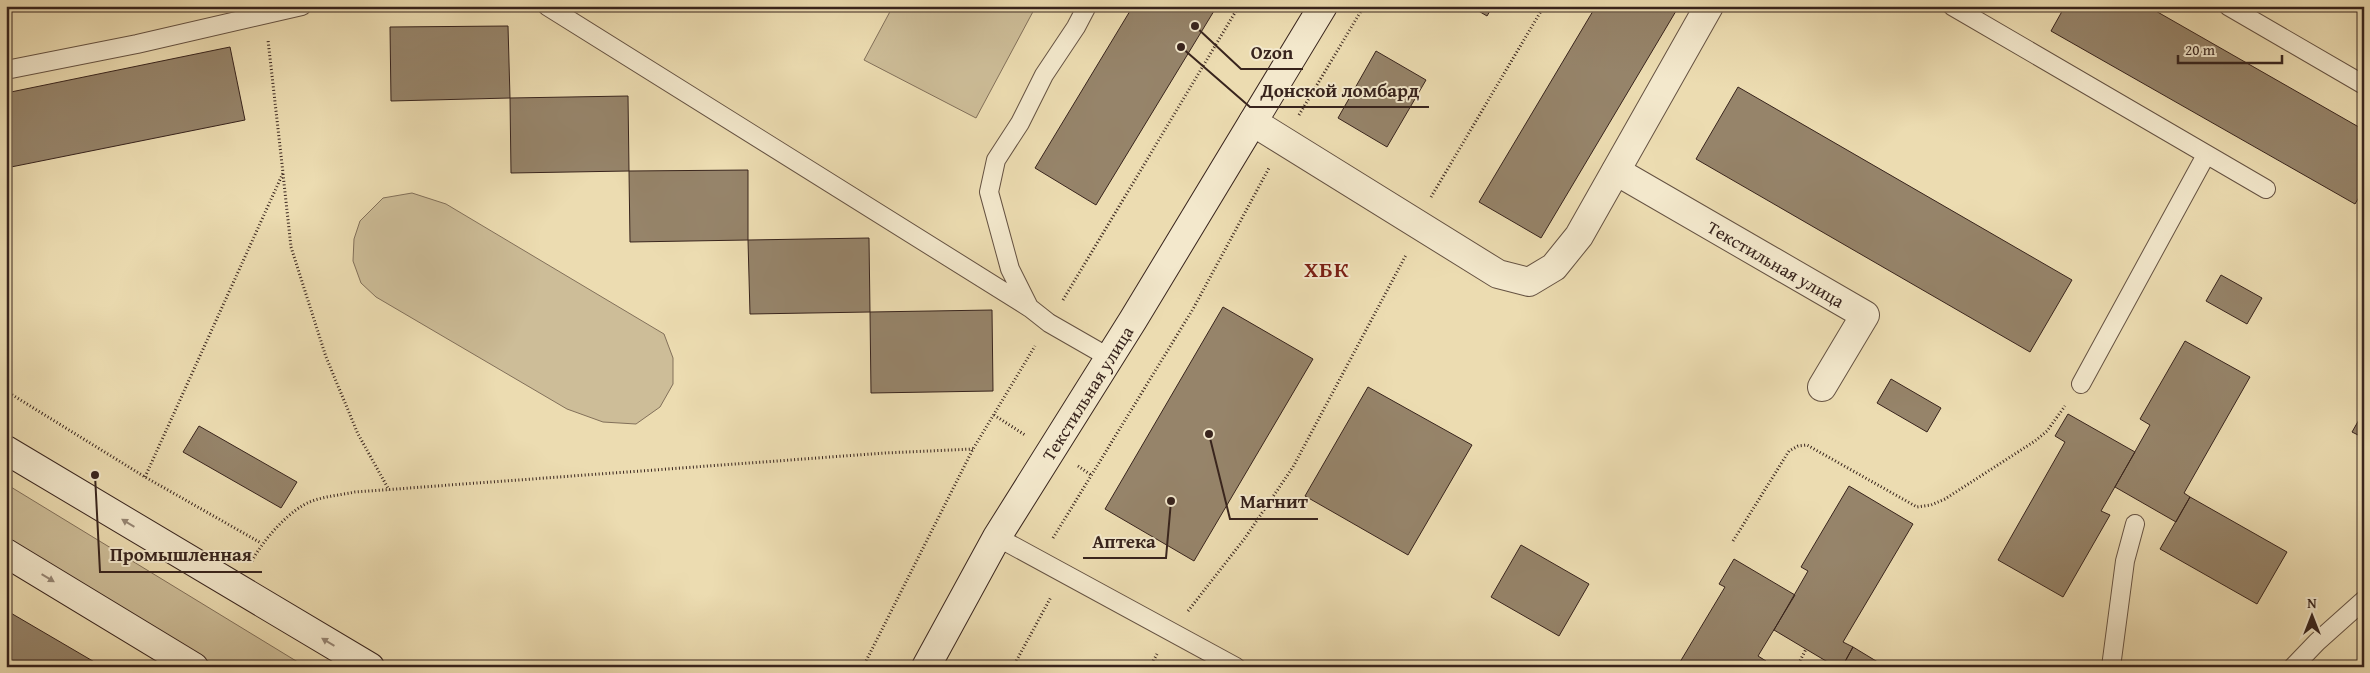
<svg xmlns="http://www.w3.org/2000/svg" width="2370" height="673" font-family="'Gentium Book Plus',serif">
<rect width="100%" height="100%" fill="#ecdcb1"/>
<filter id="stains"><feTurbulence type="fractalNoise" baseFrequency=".004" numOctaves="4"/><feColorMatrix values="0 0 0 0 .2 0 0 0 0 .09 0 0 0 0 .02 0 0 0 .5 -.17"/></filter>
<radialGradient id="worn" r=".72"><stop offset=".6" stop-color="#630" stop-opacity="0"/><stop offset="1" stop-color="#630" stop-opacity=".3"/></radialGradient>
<path fill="#cdbd98" stroke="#82705a" d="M893,6h143l-60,112 -112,-58z
M412,193l34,11 218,130 9,24v26l-13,23 -24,17 -33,-2 -36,-13 -191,-112 -15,-14 -8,-22 1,-22 6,-18 23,-23z
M6,484l300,183h-88l-212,-129z"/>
<path fill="#96846a" stroke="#38241d" d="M1133,6h84l-121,199 -61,-37z
M1470,6h23l-6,10z
M1596,6h83l-138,232 -62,-36z
M2065,6h82l217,124v59l-9,15 -304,-173z
M508,26l2,72 -119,3 -1,-74z
M230,47l15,73 -239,48v-75z
M1376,51l50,29 -39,67 -49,-29z
M1738,87l334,193 -42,72 -334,-193z
M628,96l1,75 -118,2 -1,-75z
M748,170v70l-118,2 -1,-71z
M869,238l1,74 -120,2 -2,-74z
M2221,275l41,23 -15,26 -41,-23z
M1223,307l90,52 -119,202 -89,-52z
M992,310l1,81 -122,2 -1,-81z
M2185,341l65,36 -66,116 6,4 -14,25 -61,-35 35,-62 -10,-6z
M1891,379l50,29 -14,24 -50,-29z
M1368,387l104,58 -64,110 -103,-59z
M2364,411v27l-12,-6z
M2068,414l67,38 -34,59 9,4 -47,82 -65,-37 67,-118 -10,-6z
M199,426l98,56 -16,26 -98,-56z
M1849,486l64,38 -70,118 10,5 -11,20h-6l-62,-37 34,-59 -7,-4z
M2190,497l97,55 -30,52 -97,-55z
M1521,545l68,39 -30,52 -68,-39z
M1734,559l61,36 -37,61 8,5 -3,6h-86l48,-80 -6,-3z
M9,612l94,55h-85l-12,-7v-42z
M1853,647l33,20h-44z"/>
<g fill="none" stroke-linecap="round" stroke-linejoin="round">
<g stroke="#655242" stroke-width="20">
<path id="lane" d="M547,6l483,302 19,15 61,35
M1952,6l314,183
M2228,6l136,79
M6,70l131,-26 165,-38
M1029,307l-19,-38 -21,-77 7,-32 24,-37 24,-48 32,-48 11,-21
M2081,384l125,-229
M997,537l239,130
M2111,667l14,-106 10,-37
M2293,667l24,-25 47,-42"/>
</g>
<g stroke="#655242" stroke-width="30">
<g id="street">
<path d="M1253,122l245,152 31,8 25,-15 25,-31 130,-230"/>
<path id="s1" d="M1616,171l249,144 -43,72"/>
</g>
</g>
<g stroke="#38241d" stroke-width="30">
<g id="secondary">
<path d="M6,450l364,217"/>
<path d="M6,553l188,114"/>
<path id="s2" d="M926,667l71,-130 136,-217 190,-314"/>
</g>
</g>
<path stroke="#38241d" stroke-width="3" stroke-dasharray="1 2.5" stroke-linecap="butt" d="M1299,115l65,-109
M283,174l8,73 35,110 32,77 31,56
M1431,197l113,-191
M1063,300l176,-294
M6,391l139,86 116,66
M994,415l31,20
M1078,466l13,9
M145,477l138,-304 -15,-133
M1053,538l140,-229 76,-141
M1733,541l56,-90 9,-5 9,-1 110,62 14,-2 14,-6 90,-58 12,-10 18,-25
M252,561c11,-21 38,-52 60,-60 14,-5 29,-6 43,-9l530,-39 88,-4
M1188,611l57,-73 48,-71 113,-212
M863,667l110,-218 62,-103
M1013,667l38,-70
M1150,667l7,-13
M1797,667l9,-18"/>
<use href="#lane" stroke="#f3e8cc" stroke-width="18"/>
<use href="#street" stroke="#f3e8cc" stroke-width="28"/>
<use href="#secondary" stroke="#f3e8cc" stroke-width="28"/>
</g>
<defs><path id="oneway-solid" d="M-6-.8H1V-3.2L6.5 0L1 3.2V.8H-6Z" transform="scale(1.25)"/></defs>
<g fill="#968674">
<use href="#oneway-solid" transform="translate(128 523) rotate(-149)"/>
<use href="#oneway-solid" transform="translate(48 578) rotate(31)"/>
<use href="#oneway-solid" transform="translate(328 642) rotate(-149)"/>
</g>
<g text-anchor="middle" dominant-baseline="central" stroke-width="4" stroke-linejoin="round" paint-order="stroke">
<g font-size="18" fill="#38241d" stroke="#f3e8cc">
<text stroke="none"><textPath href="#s1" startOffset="185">Текстильная улица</textPath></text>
<text stroke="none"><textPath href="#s2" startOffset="318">Текстильная улица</textPath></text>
</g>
<g font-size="22" font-weight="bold" letter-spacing="1" fill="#7a1f14" stroke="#f3e8cc">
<text x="1327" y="269">ХБК</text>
</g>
</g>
<path fill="none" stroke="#38241d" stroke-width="2" d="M1195 26L1241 69H1303M1181 47L1250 107H1429M1209 434L1230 519H1318M1171 501L1166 558H1083M95 475L100 572H262"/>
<g fill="#38241d" stroke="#f3e8cc" stroke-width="2">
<circle cx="1195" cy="26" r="5"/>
<circle cx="1181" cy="47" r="5"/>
<circle cx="1209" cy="434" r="5"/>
<circle cx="1171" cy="501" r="5"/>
<circle cx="95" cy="475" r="5"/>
</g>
<g font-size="19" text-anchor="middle" font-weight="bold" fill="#38241d" stroke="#f3e8cc" stroke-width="4" stroke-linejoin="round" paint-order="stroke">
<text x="1272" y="59">Ozon</text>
<text x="1340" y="97">Донской ломбард</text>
<text x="1274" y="508">Магнит</text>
<text x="1124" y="548">Аптека</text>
<text x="181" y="561">Промышленная</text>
</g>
<rect width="2370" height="673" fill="none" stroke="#ecdcb1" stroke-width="25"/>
<rect x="8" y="8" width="2355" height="658" fill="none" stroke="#38241d" stroke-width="2.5"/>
<rect x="12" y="12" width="2345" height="648" fill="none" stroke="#38241d"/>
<g transform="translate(2312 616)" stroke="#f3e8cc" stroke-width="4" paint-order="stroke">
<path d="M0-4L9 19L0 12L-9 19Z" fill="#38241d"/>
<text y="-8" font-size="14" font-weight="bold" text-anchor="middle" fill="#38241d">N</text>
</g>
<path d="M2178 55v8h104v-8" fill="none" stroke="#38241d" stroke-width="2.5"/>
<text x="2185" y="55" font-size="15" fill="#38241d" stroke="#f3e8cc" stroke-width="4" paint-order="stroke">20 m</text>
<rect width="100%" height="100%" filter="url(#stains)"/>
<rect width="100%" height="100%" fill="url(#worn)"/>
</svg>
